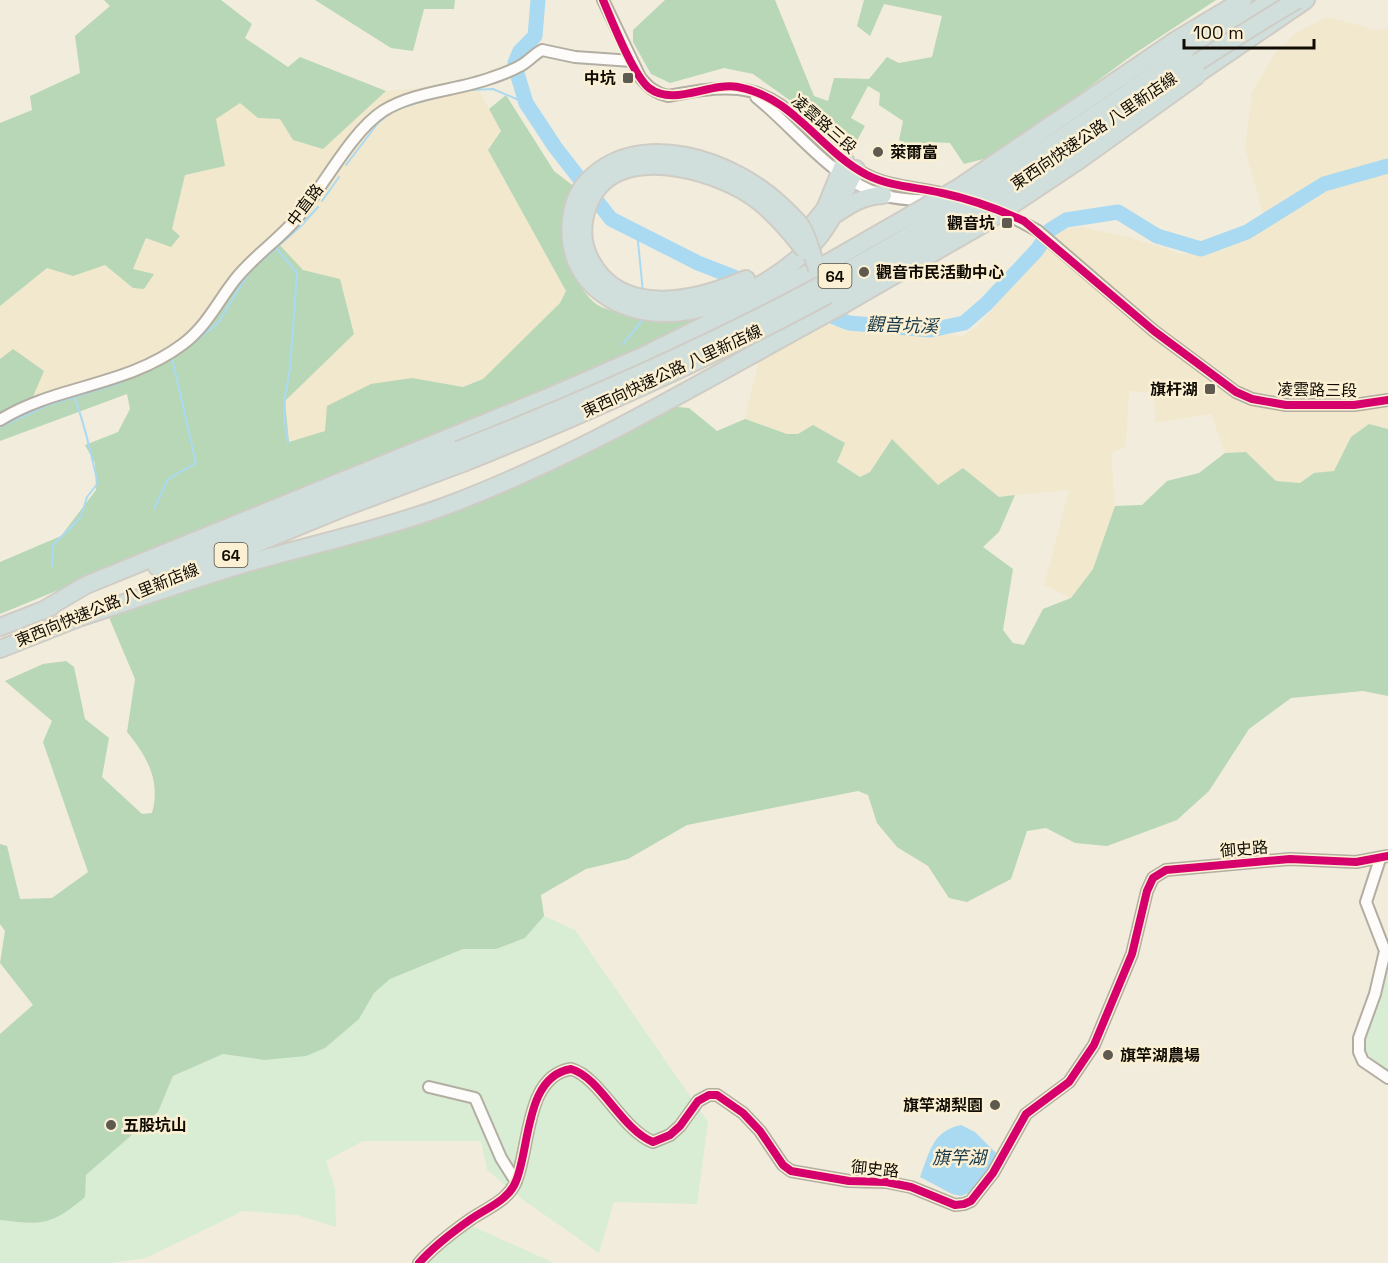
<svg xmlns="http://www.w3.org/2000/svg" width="1388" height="1263" font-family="'Space Grotesk','Noto Sans TC',sans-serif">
<rect width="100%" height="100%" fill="#f2ecdc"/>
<path fill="#f2e8cd" d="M1327,17l50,13 11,-1v400l-19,-5 -18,13 -17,35 -20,1 -14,10 -24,-2 -30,-29 -21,1 -14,-39 -56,9 -1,-31 -25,-1 -3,56 -15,6 4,53 -22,63 -22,29 -27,-13 25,-95 -70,7 -36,-29 -25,17 -68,-13 -9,5 -63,-42 -11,-1 -42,-15 13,-56 69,-38 135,11 15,-9 83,-97 20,-3 48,10 54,17 41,-4 42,-29 -20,-71 7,-58 24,-40 20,-19z
M475,83l26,48 -13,19 78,141 -6,12 -77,76 -20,8 -51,-9 -87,53 -36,12 -4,-42 69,-68 -14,-54 -37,-9 -28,-29 -67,77 -35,30 -70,33 -71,19 -18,-51 -14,10v-53l47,-38 26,8 32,-11 28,23v-19l14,-31 33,-2 -8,-7 13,-55 31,-55 24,-17 18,16 22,1 43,30 63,-58z"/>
<path fill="#d9edd4" d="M544,916l31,14 133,192 -11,82 -83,-2 -15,51 -77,-54 -35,-29 -6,-29h-118l-37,20 9,27 1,39 -39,-12 -54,-4 -97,47 -36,5h-110v-43c42,5 51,6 84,-23l2,-22 72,-63 15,-36 50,-22 41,6 95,-41 15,-26 16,-14 73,-30h33l29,-11z
M1388,962v116l-36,-24z
M472,1226l82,37h-126l8,-11z"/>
<path fill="#b7d7b6" d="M104,0h117l31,24 -7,14 43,29 12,-10 86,34 -63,58 -30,-9 -13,-21 -22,-1 -18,-15 -24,16 9,47 -40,9 -13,54 8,7 -9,11 -25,-9 -13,31 21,5 -10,15 -11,-1 -28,-23 -32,11 -26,-8 -47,38v-183l32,-13 -2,-14 50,-23 -5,-37 35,-30z
M315,0h140l-1,9h-30l-11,42 -22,-3z
M665,0h110l39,96 14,5 6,-23 35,1 18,-22 12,6 33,-6 10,-41 -58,-12 -14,32 -13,-10 7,-26h352l-82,54 -139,102 -31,8 -14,-21 -20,-1 -9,11 -22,-13 4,-19 -24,-16 1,-12 -12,-7 -17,32 14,8 -11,20 -101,-72 -29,-6 -54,15 -19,-9 -18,-32v-12z
M506,95l48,76 22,17c-16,35 -21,47 -4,82 7,14 16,32 32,38 34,13 74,7 110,5l3,7 -717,294v-52l61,-26 35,-46 -1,-27 -10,-18 33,-13 12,-23 -3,-15 -127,47v-82l13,-10 31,22 -12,28 71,-18 70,-33 35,-30 67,-78 28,30 37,9 14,55 -69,67 4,41 36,-11 2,-25 44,-22 41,-6 51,9 20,-8 77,-76 6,-12 -78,-141 13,-19 -12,-22z
M666,406l23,2 28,23 28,-12 42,15h11l15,-9 32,18 -8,19 23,15 10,-5 22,-33 46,46 25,-17 36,29 16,-2 -16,37 -16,15 30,22 -10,61 10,13 11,2 19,-36 28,-11 22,-29 22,-63 27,-1 25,-24 32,-8 26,-20 21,-1 30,29 24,2 14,-10 20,-2 17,-34 18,-13 19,5v267l-25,-5 -72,7 -42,31 -40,62 -32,29 -70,26 -32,-3 -29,-15 -19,3 -16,48 -44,23 -18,-4 -21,-32 -31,-19 -20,-24 -9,-28 -10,-4 -171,34 -59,34 -42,10 -45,26 3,21 -19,22 -29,11h-33l-73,30 -16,14 -15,26 -34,29 -19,8 -42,4 -41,-6 -50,22 -15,36 -72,63 -1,22c-34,29 -43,28 -85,23v-186l33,-29 -33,-42 5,-32 -5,-7v-80l7,2 13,53 32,-1 36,-26 -45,-130 9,-21 -47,-40 38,-17 23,-3 8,6 11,52 24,19 -7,39 40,37 10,-1c9,-32 -5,-57 -25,-81l8,-53 -27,-64 403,-129z"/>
<path fill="#aadaf2" d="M961,1125l14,7 21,21 -2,9 -25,31 -8,3 -9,-2 -32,-17c10,-25 12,-46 41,-52z"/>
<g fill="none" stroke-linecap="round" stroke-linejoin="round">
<path stroke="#aadaf2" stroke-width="2" d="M470,90l23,-1 33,14
M441,96l9,-2
M401,108l29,-9
M346,165l32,-42 15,-12
M322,201l17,-24
M637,232l6,60
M276,248l21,25 -7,96 -5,27 -1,22 4,25
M623,344l21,-26
M187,348l31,-25 32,-52 51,-45 17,-19
M167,361l15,-10
M0,427l48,-22 69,-21 39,-18
M154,509l14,-30 28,-16 -24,-105
M52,566l1,-21 28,-28 6,-20 11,-14c-8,-31 -12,-57 -24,-86"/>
<path stroke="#aadaf2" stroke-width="15" d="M515,63l5,-12 15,-15 3,-36
M517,73l9,30 29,44 56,72 87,44 51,20
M819,311l30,12 82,7 33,-7 22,-19 51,-54 13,-20 16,-10 52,-8 39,24 44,13 46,-17 77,-48 64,-18"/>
<g stroke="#b3aea2" stroke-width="14">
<path id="minor" d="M603,0l37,77c8,10 15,16 28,19 74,-14 93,-13 150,40 15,13 29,28 47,38 26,14 56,13 84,21
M756,97c41,33 74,81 126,98 17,5 34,5 51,6
M999,210l39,21 116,100 82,61 16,7 34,6h68l34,-5
M0,420c56,-35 126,-33 183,-76 23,-17 34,-41 51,-63 18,-24 44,-40 64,-64 25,-30 53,-85 85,-106 32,-20 73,-20 108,-33 9,-3 20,-7 29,-12 8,-4 13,-11 22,-16l33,7 57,4
M1380,859l-14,43 19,49 -10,43 -16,44v14l4,9 25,17
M429,1087l46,11 26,60 15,24
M419,1263c14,-16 35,-32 52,-44 16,-11 38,-19 45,-38 14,-33 9,-105 55,-112 29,8 50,60 82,73l17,-7 10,-9 18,-25 11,-6h8l26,18 17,18 23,34 8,6 58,10 37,1 25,5 44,18 9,-1 7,-3 22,-28 33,-59 43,-32 25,-37 38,-91 15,-63 6,-13 13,-8 124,-11 66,3 32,-6"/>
</g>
<g stroke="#cfccc5" stroke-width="20">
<path id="highway" d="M1176,40l67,-40
M1185,53l88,-53
M1199,73l107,-73
M585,184c-13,15 -16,38 -14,56 2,20 12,39 28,51 62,50 162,6 211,-44 23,-23 31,-50 46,-78
M593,195c-11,20 -14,45 -2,66 31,58 107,39 155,18
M836,214c16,-11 28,-18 47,-19
M798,242l27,-33 20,-49
M157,567l301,-117
M195,569l148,-61 120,-45
M42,611l44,-26 460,-187 101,-44 170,-85 22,38c-130,70 -258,149 -396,200 -69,25 -139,39 -209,60 -53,16 -106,35 -159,52
M0,627l51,-20
M0,649l86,-34"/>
</g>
<use href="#minor" stroke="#fdfcfa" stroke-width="10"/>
<use href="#highway" stroke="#d1dfdc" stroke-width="16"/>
<g stroke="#cfccc5" stroke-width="20" stroke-linecap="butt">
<path id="highway-bridge" d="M585,184c51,-59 149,-24 197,22 6,6 14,13 19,20 8,12 11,29 16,43
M593,195c30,-50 117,-26 157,0 21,14 39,35 55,56
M817,269l141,-81 218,-148
M839,307l146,-84 96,-64 117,-84
M458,450c148,-58 294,-123 431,-203 102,-60 199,-127 296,-194
M463,463c147,-59 292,-125 430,-204 139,-79 266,-177 404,-259"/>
</g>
<use href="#highway-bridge" stroke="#d1dfdc" stroke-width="16"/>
<g stroke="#fbf0d3" stroke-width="11">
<path id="cycleway" d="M603,0c9,21 30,75 46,88 25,19 60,-6 89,-1 56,10 82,64 129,88 24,12 50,12 75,18 28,6 56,16 82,28l130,110 82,61 16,7 34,6h68l34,-5
M419,1263c14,-16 35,-32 52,-44 16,-11 38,-19 45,-38 14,-33 9,-105 55,-112 29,8 50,60 82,73l17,-7 10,-9 18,-25 11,-6h8l26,18 17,18 23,34 8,6 58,10 37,1 25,5 44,18 9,-1 7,-3 22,-28 33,-59 43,-32 25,-37 38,-91 15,-63 6,-13 13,-8 124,-11 66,3 32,-6"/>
</g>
<use href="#cycleway" stroke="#d6006c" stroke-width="8"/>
</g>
<g fill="#5f5a50" stroke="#fbf0d3" stroke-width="2">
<rect x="622" y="72" width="12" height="12" rx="3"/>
<circle cx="878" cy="152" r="6"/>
<rect x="1001" y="217" width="12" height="12" rx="3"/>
<circle cx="864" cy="272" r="6"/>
<rect x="1204" y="383" width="12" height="12" rx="3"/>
<circle cx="1108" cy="1055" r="6"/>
<circle cx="995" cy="1105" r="6"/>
<circle cx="111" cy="1125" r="6"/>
</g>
<g text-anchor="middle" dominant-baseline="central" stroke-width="5" stroke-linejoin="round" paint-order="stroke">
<g fill="#fbf0d3" stroke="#565042" stroke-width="1.5">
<rect x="818.5" y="264" width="33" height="24" rx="4.5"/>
<rect x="214.5" y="543" width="33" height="24" rx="4.5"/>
</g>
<g font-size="15" font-weight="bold" fill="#100c04">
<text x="835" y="276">64</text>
<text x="231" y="555">64</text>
</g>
<g font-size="16" font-weight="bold" fill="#100c04" stroke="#fbf0d3" text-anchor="end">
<text x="616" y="78">中坑</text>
<text x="890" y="152" text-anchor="start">萊爾富</text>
<text x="995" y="223">觀音坑</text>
<text x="876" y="272" text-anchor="start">觀音市民活動中心</text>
<text x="1198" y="389">旗杆湖</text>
<text x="1120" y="1055" text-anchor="start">旗竿湖農場</text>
<text x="983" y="1105">旗竿湖梨園</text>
<text x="123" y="1125" text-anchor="start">五股坑山</text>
</g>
<g font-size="16" fill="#100c04" stroke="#fbf0d3">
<text transform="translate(824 124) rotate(41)">凌雲路三段</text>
<text transform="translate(1094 131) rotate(-34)">東西向快速公路 八里新店線</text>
<text transform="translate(305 205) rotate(-53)">中直路</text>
<text transform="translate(672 371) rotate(-25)">東西向快速公路 八里新店線</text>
<text transform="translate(1317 390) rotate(1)">凌雲路三段</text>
<text transform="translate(107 605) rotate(-22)">東西向快速公路 八里新店線</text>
<text transform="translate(1244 849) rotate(-5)">御史路</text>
<text transform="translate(875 1169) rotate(6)">御史路</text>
</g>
<g font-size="18" font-style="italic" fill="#163748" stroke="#fbf0d3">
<text transform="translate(902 325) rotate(2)">觀音坑溪</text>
<text x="959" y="1157">旗竿湖</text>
</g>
</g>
<path d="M1184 39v9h130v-9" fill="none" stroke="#100c04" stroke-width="3"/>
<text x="1193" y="39" font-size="18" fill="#100c04" stroke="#fbf0d3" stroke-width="4.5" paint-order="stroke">100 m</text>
</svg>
